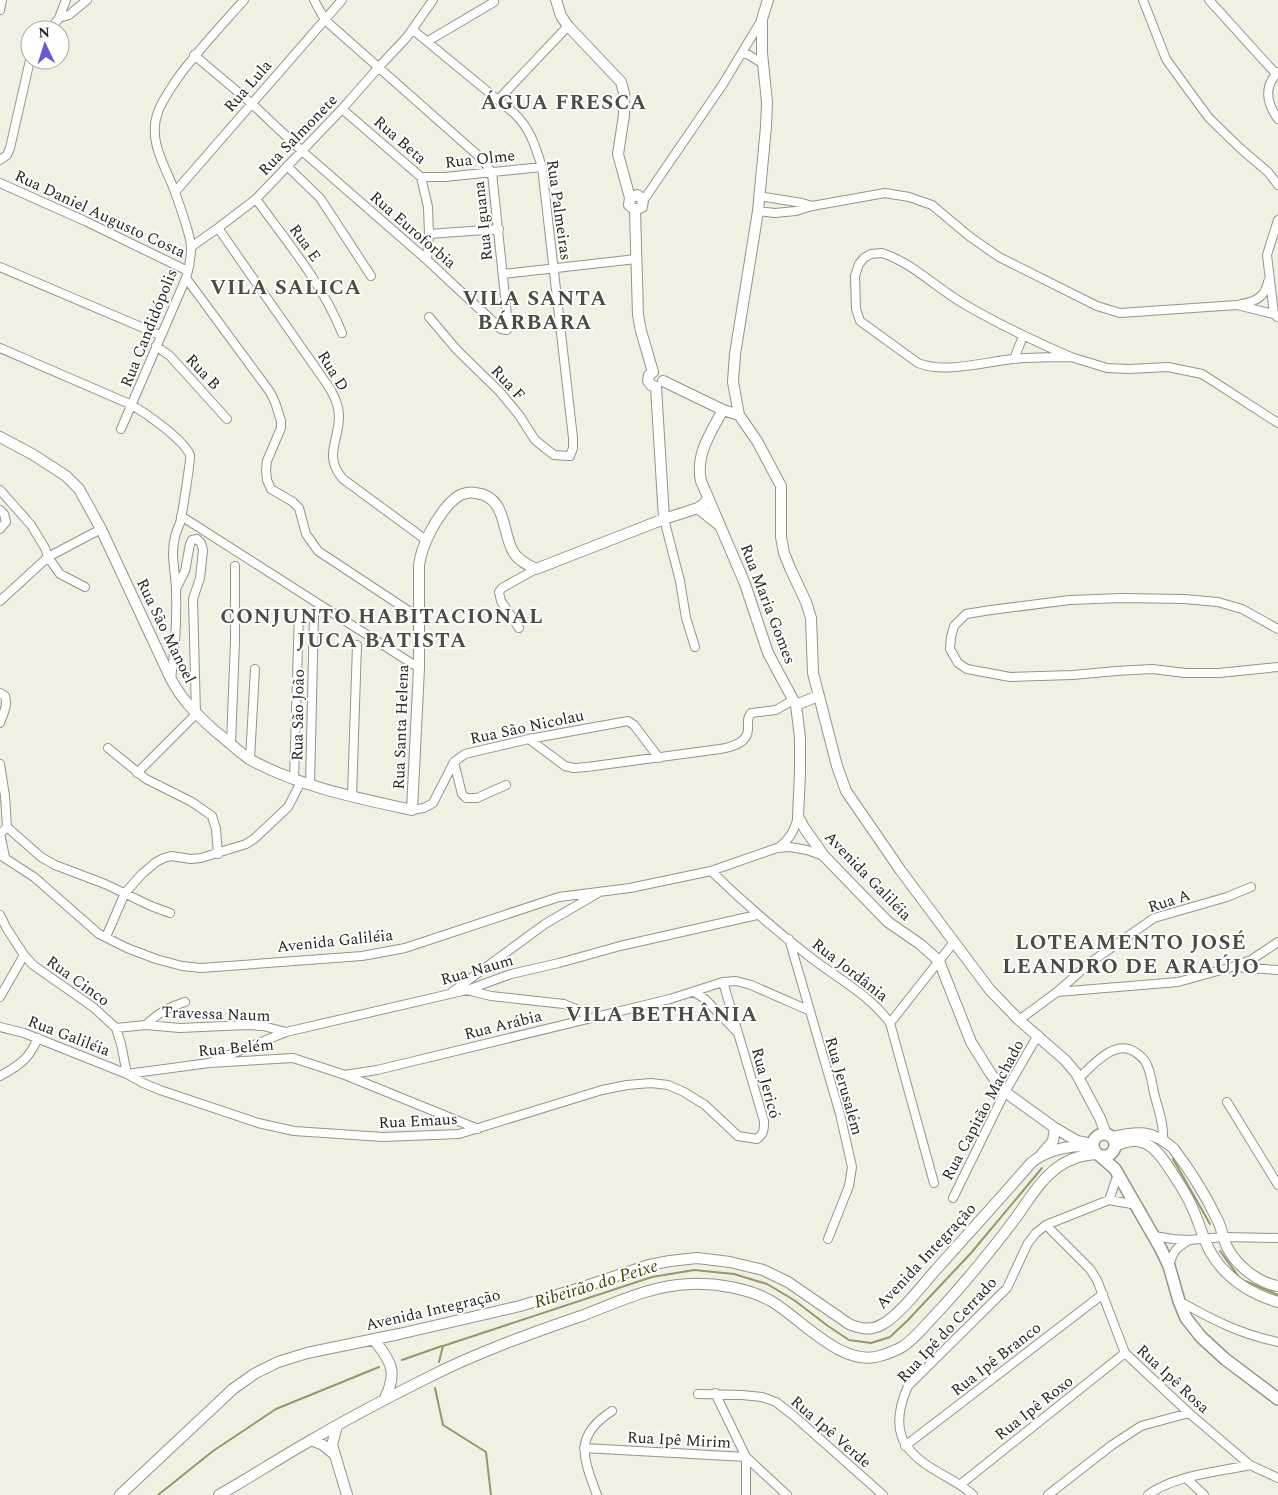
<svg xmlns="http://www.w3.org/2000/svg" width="1278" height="1495" font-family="Spectral,serif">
<rect width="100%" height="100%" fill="#f1f0e3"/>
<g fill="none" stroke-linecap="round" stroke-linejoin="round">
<path stroke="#999669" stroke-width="2" d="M1173,1159l37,65
M1220,1251l19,26
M1245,1281l33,14
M402,1360l40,-14
M439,1362l4,-16 209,-69 42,-7 40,4 33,10 27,16 34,26 21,14 22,3 19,-6 18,-17 63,-67 71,-85
M435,1388l8,37 43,27 5,43
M158,1495l55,-44 63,-42 103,-42"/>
<g stroke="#959488" stroke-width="10">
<path id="minor" d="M1143,0l23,59 18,25 25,34 32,31 27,23 10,13
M1209,0l67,74
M0,10l2,-10
M59,18l10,-3 18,-15
M50,30l9,-12 7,-18
M413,30l102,84c16,16 20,32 27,53l31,271v10l-3,8 -16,-1 -19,-15 -16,-25 -19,-23 -43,-42 -28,-33
M428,41l66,-39
M743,53l6,2 14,9
M194,55l57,48 51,48 125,109 74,69 6,1 1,-5 -16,-152 -10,-14 -157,-139 -11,-20
M1278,72c-15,15 -11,32 0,47
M498,100l70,-74
M342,109l79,68 7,30 1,27 -2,26
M0,160l7,-5 3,-7 20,-88
M287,166l33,32 51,78
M421,177h24l97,-10
M0,183l85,38 103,50
M175,192l167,-192
M759,196l43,7 10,3
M256,199c31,43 66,84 86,134
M643,201l80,-117 38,-63
M758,211l17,2 21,-2 16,-5 73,-13 24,4 23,8 37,31 30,21 98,49 23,7 117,-8 41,10
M218,228l111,159c5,9 10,18 10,29 0,26 -16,40 4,63l83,61
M429,234l70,-5
M191,247l27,-19 38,-29 86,-90 36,-41 29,-31 26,-37
M882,253c31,10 54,35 82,51 34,20 70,37 107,53 -20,0 -39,0 -58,2 -29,3 -69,15 -95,4l-58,-42 -4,-12 -1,-33 4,-12 5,-6 7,-4z
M0,267l160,68
M503,274l133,-15
M186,278l84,114 5,10 6,19v7l-14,33 -1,9 1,10 4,9 22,13 6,6 7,26 12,17 100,66
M1241,304c14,-2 24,-7 27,-22
M1277,317l-3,-3 -7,-59 11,-35
M156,346l14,10 57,63
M0,348l132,57c15,9 51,34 58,50 1,3 -8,61 -10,68 -2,5 -4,9 -5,14 -5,18 1,36 1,54 1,29 -1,59 -5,88
M1071,357l36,11 22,1 39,-2 34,7 76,49
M1014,359l9,-23
M121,429l65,-151c3,-9 5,-21 5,-31 0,-11 -12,-43 -16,-55 -9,-25 -28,-51 -17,-80 4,-12 12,-22 19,-33 20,-28 44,-53 67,-79
M0,490l31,35 14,23 3,9 12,17 25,13
M0,510l4,4 2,8 -6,7
M181,516l238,152
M664,519l16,62 6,37 9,29
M0,601l48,-44 53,-28
M519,628l-18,-27 -2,-9 3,-4 34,-19
M1278,629l-36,-20 -24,-7 -34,-3 -62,-1 -52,2 -79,10 -25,4 -12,12 -3,11 -1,12 8,14 9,6 43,8 63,-2 43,-4 36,-2 33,4h34l59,-6
M0,693l5,3c3,10 -2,18 -5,27
M529,739l36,27 9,2 13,-1 133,-18c12,-2 28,-6 28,-20 0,-7 -1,-11 3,-16l25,-3 17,-10
M231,744l4,-103v-75
M108,748l38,31 46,23 20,14 4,13 2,25
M250,759l5,-90
M454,762l8,32 4,4h11l29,-13
M0,764l5,32 2,31
M137,773l59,-59 -3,-115 7,-21 3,-28 -2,-7 -4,-4 -5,1 -2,4 -5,27 -9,18
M294,780l5,-168
M310,785l4,-170
M352,796l5,-151
M412,810l12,-2 9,-5 21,-41 11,-8 64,-15 99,-18 6,4 25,33
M0,833l5,24
M0,834l7,-7 34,30 14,8 50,19 46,22 19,7
M778,848c12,-9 16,-17 20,-31
M0,855l34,22 65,57 28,14 29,11 26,7 19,2 161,-12 43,-8 154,-51 71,-9 81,-17 66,-23 13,-1 17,3 17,6
M711,871c32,31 64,59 99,86 27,21 60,38 80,66l44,160
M0,915l7,14 17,26 9,10 60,42 23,21 5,16 6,30
M106,937l19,-44 17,-19 14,-12 8,-4 7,-2 20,3 10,-1 45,-14 8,-5 34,-32 13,-25
M789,939l51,175 12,53 -3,19 -21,53
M1234,967l44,3
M467,990l24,6 73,8 17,7 7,7
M452,992l93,-68 53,-31
M694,992l11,7 31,32
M1057,992l34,-30 63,-44 73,-21 24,-10
M0,997l24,-42
M1019,1020l38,-28 121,-10 54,-15 19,-7 27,-18
M890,1023l64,-81
M146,1025c12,-12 23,-18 39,-23
M0,1027l24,6 103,41 16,9 17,7 98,33 36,8 89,6 76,-3 143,-44 25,-5 24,-2 17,2 16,7 21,13 33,31 19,3c7,-5 7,-10 7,-18l-41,-139
M116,1028l30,-3 34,3 66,-3 17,1 23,6
M209,1063l77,-31 181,-42 44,-16 48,-11 61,-17 137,-31
M127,1074l82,-11 84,-5 52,17 133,54
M345,1075l32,-5 293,-71 53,-17 13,-1 15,4 57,25
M0,1076c20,-11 29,-17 38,-38
M1079,1078c13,-12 36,-40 56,-26 4,3 9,6 11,11 5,9 6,21 8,30 4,16 10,30 9,46
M1227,1102l51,83
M953,1198l52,-106 33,-57
M1109,1200l9,-26
M1046,1225l44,44 7,11 28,73 64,60 61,52 28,13
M1154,1236l19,3 16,1 35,-3 54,1
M1169,1266c4,-15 7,-18 20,-26
M1179,1301c34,19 61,33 99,41
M715,1393l31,64v38
M698,1394l44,1 20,2 14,5 18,14 89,79
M905,1446l198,-152
M584,1448l162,9 41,38
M1186,1478l18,17
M961,1484l164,-131
M597,1495c-14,-38 -24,-59 15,-84
M973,1495c-13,-12 -20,-14 -35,-23 -39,-22 -48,-45 -30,-86l99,-98 21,-45 8,-10 10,-8 63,-25 28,5
M1048,1495l64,-50 29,-19 48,-13
M1148,1495c26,-20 70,-23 102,-30"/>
</g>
<g stroke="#959488" stroke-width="12">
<path id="tertiary" d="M556,0l5,16 7,10 53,56 3,11v22l-6,39 12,44 -1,7 6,5
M630,198l7,-3 6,4 -1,8 -7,3
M635,210l3,105 3,16 12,41
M653,372l-4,3 -1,6 3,4 5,2
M663,381l60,29 16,5 18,26 24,45v51l3,16 6,15 16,34 5,16 2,55 24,93 9,25 55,80 89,119 29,30 46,40 11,13 24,45 6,16
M656,387l8,132
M723,410c-12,22 -28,45 -22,71l44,103 23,69 28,52 4,33v35l-2,44 7,12 19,27 64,66 32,22 19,17 32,81 20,32 14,18 50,36 22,13 10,2
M739,415l-6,-33 2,-28 23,-143 8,-84 1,-25 -5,-49v-34l6,-19
M0,437l32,17 34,22 13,13 22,40 70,150c11,21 26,36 44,52 12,9 23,21 36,29 50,27 106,38 161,50l7,-142v-103c3,-21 16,-45 30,-61 8,-8 15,-13 27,-11 32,4 25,40 38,60 5,8 14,12 22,16l128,-50 34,-11 6,-4 4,-6
M698,508l21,17
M796,705l22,-9
M1112,1137c26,-6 40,-7 61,11 17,22 33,48 45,73 4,8 5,18 9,26 9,18 31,36 51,39
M1116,1146c29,-15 43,6 57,28 7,11 14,21 19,33 7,15 11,32 19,46 15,25 40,41 67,49
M1041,1155l12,-14 2,-13
M374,1340c18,22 24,33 10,60
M337,1426l-5,19 15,50
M311,1440l12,5 11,9
M120,1495l113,-106 21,-15 24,-12 29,-9 92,-19 121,-28 60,-18 69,-23 21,-4 27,-3 33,4 33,8 25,12 61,42c12,5 22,7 34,0 17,-10 37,-36 51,-52 32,-36 65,-72 97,-109 16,-14 41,-18 62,-17
M219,1495c30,-17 59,-36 89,-53 39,-23 79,-44 119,-64 49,-25 102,-44 154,-62 35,-13 71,-31 109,-32 26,-1 58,4 81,17 31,18 72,69 112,54 6,-2 14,-5 19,-8 13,-8 23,-22 34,-33 28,-30 54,-62 79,-95 13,-18 25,-39 43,-52 13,-9 24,-12 39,-13"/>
</g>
<g stroke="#959488" stroke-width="14">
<path id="secondary" d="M1093 1145a11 11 0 1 1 22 0a11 11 0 1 1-22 0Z
M1099,1155l16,14 46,80 8,17 10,35 7,17 15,19 24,22 53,40"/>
</g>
<use href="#minor" stroke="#fff" stroke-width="8"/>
<use href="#tertiary" stroke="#fff" stroke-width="10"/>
<use href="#secondary" stroke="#fff" stroke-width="11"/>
</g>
<g text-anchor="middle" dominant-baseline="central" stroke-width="4" stroke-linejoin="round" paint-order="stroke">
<g font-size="16" fill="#262621" stroke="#fff">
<text transform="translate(248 86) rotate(-49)">Rua Lula</text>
<text transform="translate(298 135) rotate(-46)">Rua Salmonete</text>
<text transform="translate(400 140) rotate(41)">Rua Beta</text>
<text transform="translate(480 159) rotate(-6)">Rua Olme</text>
<text transform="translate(559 210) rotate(82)">Rua Palmeiras</text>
<text transform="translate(100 214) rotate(25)">Rua Daniel Augusto Costa</text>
<text transform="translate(483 221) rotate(-96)">Rua Iguana</text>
<text transform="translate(413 230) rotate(41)">Rua Euroforbia</text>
<text transform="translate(305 243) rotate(54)">Rua E</text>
<text transform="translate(149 328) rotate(-68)">Rua Candidópolis</text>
<text transform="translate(333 371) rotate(58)">Rua D</text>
<text transform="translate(203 372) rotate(47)">Rua B</text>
<text transform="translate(508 383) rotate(47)">Rua F</text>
<text transform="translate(768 604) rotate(69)">Rua Maria Gomes</text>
<text transform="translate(166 631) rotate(64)">Rua São Manoel</text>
<text transform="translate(298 715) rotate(-89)">Rua São João</text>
<text transform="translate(401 727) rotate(-88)">Rua Santa Helena</text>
<text transform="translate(527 727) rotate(-12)">Rua São Nicolau</text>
<text transform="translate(868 876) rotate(46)">Avenida Galiléia</text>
<text transform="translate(1169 901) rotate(-18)">Rua A</text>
<text transform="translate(335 941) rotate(-6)">Avenida Galiléia</text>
<text transform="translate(477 970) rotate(-16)">Rua Naum</text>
<text transform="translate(850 970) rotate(38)">Rua Jordânia</text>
<text transform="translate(78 981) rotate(36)">Rua Cinco</text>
<text transform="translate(216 1014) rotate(2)">Travessa Naum</text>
<text transform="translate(503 1025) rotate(-14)">Rua Arábia</text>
<text transform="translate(69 1036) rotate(21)">Rua Galiléia</text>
<text transform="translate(236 1048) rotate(-5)">Rua Belém</text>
<text transform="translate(766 1083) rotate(75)">Rua Jericó</text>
<text transform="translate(844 1086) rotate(74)">Rua Jerusalém</text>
<text transform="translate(983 1110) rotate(-62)">Rua Capitão Machado</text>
<text transform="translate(418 1121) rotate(-3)">Rua Emaus</text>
<text transform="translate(926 1256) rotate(-47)">Avenida Integração</text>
<text transform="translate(433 1310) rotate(-13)">Avenida Integração</text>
<text transform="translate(947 1330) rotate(-47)">Rua Ipê do Cerrado</text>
<text transform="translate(996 1359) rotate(-38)">Rua Ipê Branco</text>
<text transform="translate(1173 1379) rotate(43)">Rua Ipê Rosa</text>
<text transform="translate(1034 1408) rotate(-38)">Rua Ipê Roxo</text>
<text transform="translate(831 1432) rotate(41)">Rua Ipê Verde</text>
<text transform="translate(679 1440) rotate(3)">Rua Ipê Mirim</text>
</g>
<g font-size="18" font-style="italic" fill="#474207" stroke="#fff">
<text transform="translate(596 1284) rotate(-17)">Ribeirão do Peixe</text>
</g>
<g font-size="21" font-weight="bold" letter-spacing="1" fill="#4d4c42" stroke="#fff">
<text x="564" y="103">ÁGUA FRESCA</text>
<text x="286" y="288">VILA SALICA</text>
<text x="535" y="299">VILA SANTA<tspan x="535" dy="24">BÁRBARA</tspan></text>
<text x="382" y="617">CONJUNTO HABITACIONAL<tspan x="382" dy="24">JUCA BATISTA</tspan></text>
<text x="1131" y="943">LOTEAMENTO JOSÉ<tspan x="1131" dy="24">LEANDRO DE ARAÚJO</tspan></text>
<text x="662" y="1015">VILA BETHÂNIA</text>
</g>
</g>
<g transform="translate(45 45) rotate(356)"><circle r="24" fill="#ffffff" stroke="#a8a8a6"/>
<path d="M0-4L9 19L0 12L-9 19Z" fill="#6858d1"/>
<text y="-8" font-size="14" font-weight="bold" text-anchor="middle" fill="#262621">N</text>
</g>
</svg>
